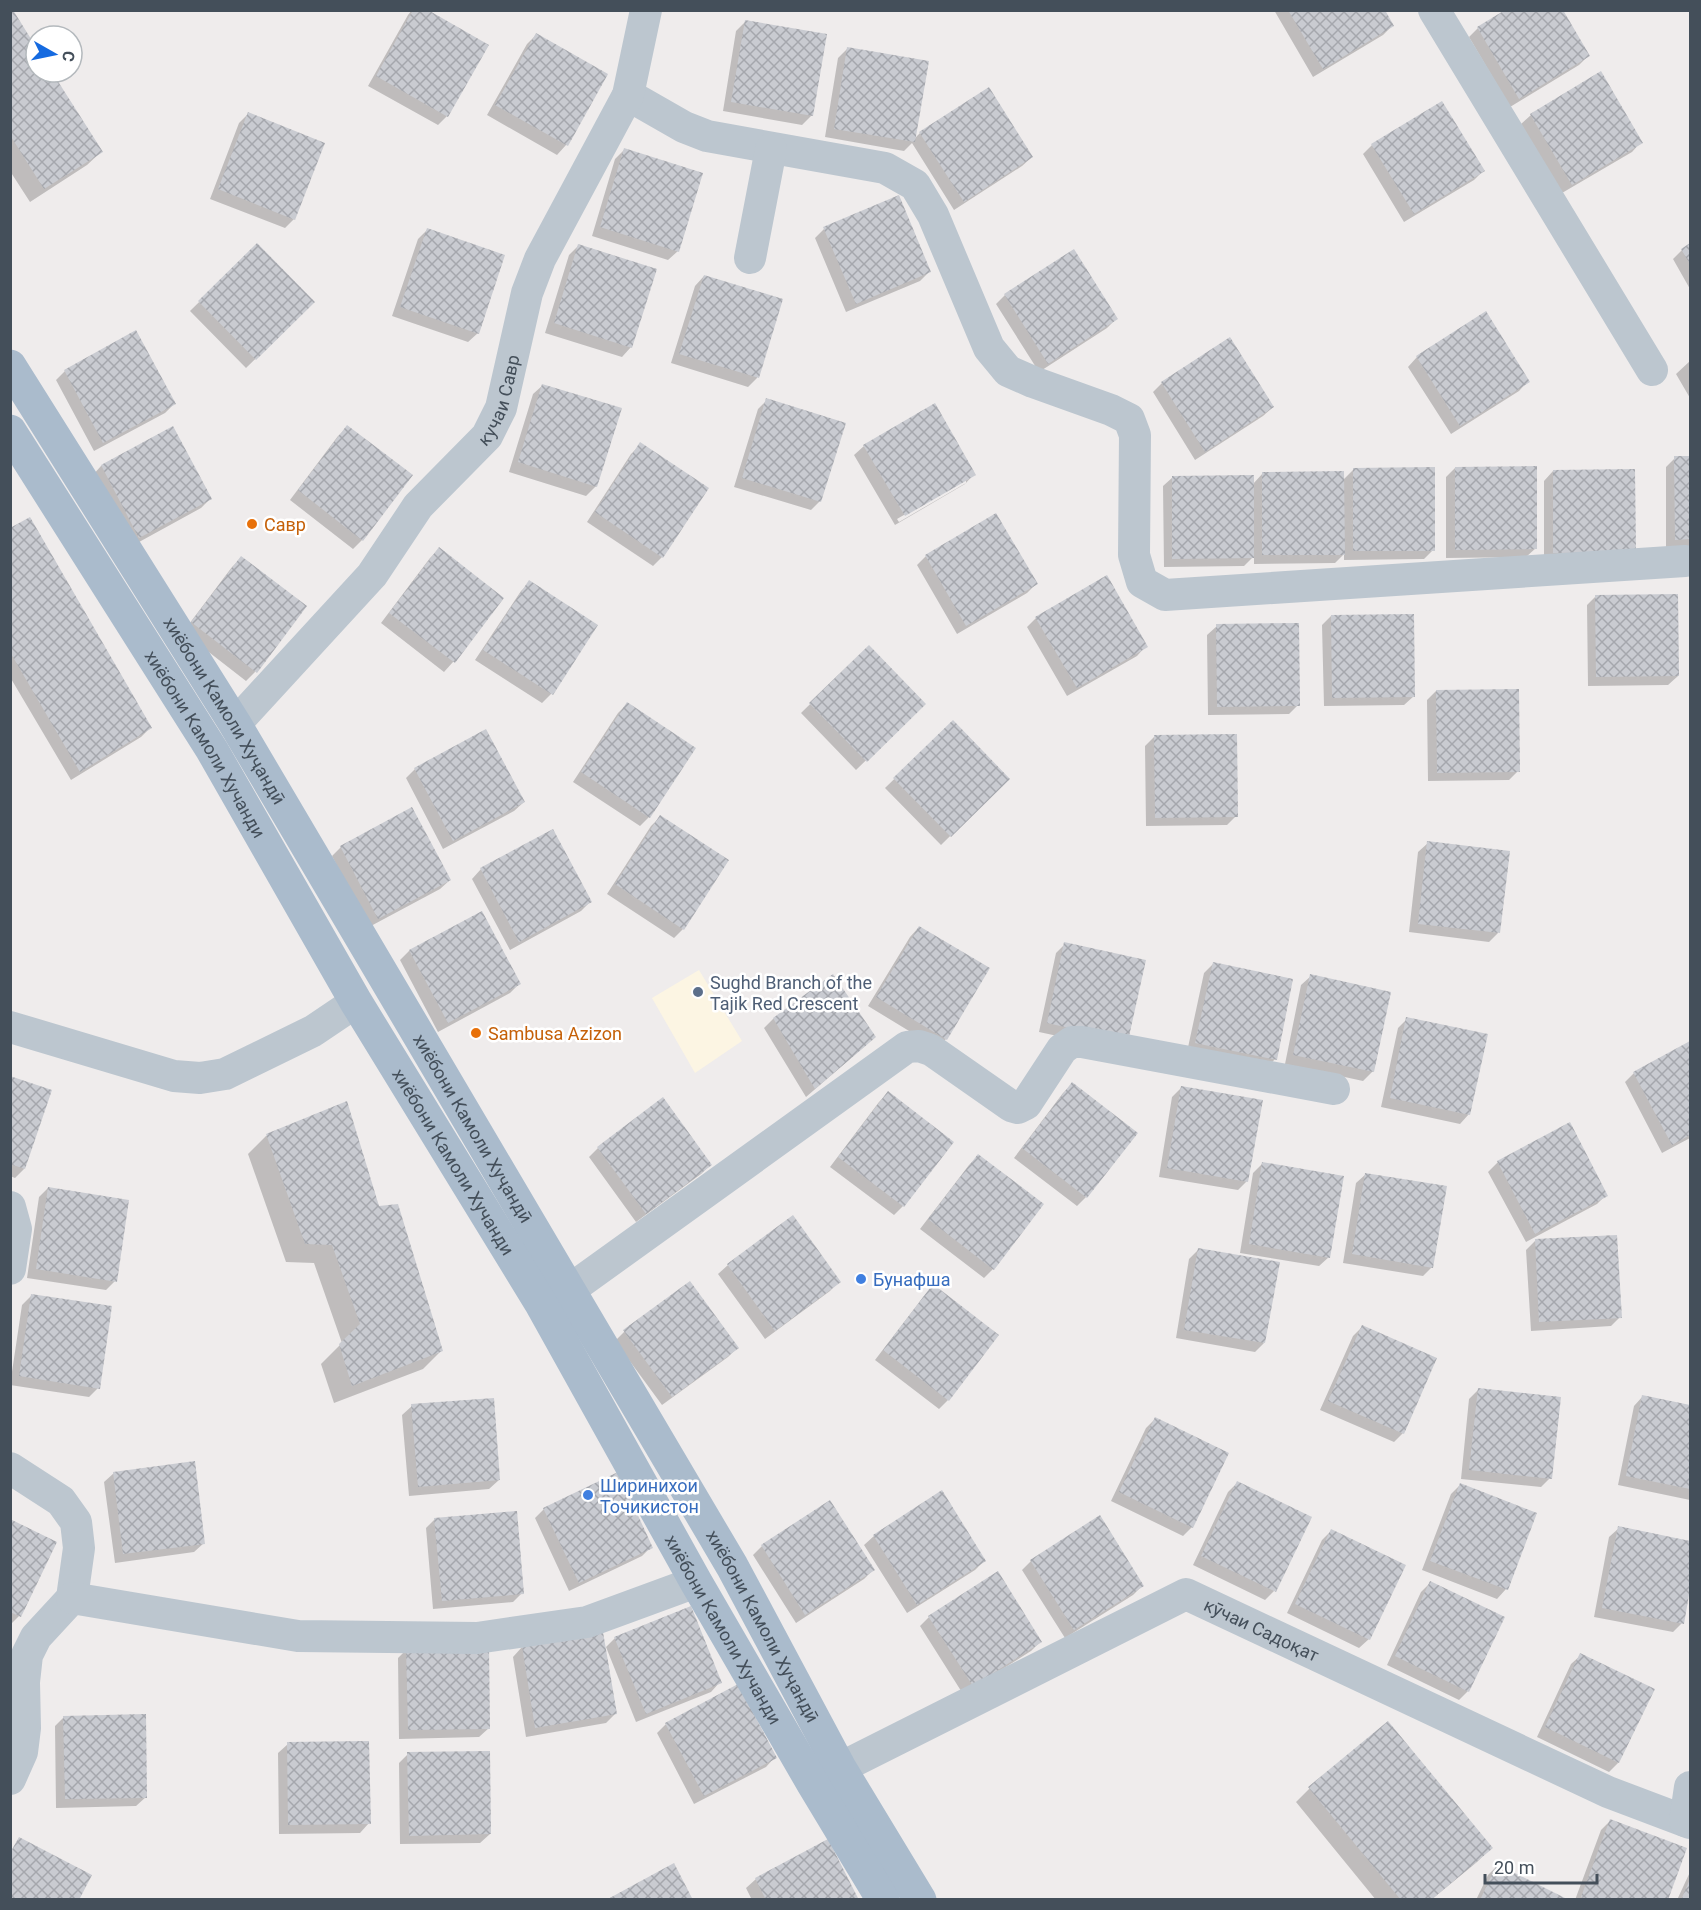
<svg xmlns="http://www.w3.org/2000/svg" width="1701" height="1910" font-family="Roboto,sans-serif">
<defs>
<pattern id="building-cross-hatch" width="8" height="8" patternUnits="userSpaceOnUse" patternTransform="scale(1.5)"><rect width="8" height="8" fill="#c9cbd1"/><path d="M0 0l8 8M0 8l8-8" fill="none" stroke="#a5a7ad"/></pattern>
</defs>
<rect width="100%" height="100%" fill="#efecec"/>
<path fill="#fcf5e3" d="M699,970l43,71 -47,32 -43,-75z"/>
<path fill="#0003" fill-rule="evenodd" d="M10,10l26,39v23h14l51,80 -14,13 -57,37 -20,-31z
M412,10h13l22,106 -9,9 -70,-39 40,-71z
M1274,10h109l9,16 -9,9 -70,42z
M745,22l67,93 -10,10 -79,-14 13,-80z
M1478,28l110,28 -9,9 -69,42 -41,-70z
M536,35l70,40 -40,70 -9,10 -70,-40 40,-71z
M847,49l67,90 6,-6 112,24 -10,9 -68,44 -42,-67 -8,8 -79,-14 13,-79z
M248,114l46,105 -9,9 -75,-29 29,-76z
M1531,115l110,27 -9,10 -70,41 -41,-69z
M1372,145l111,26 -9,9 -70,42 -41,-68z
M624,150l54,101 -10,9 -76,-24 23,-77z
M824,229l106,42 -10,10 -74,31 -31,-74z
M427,230l51,103 -10,9 -76,-26 26,-77z
M257,245l56,57 -67,66 -56,-57z
M1690,245v44l-17,-30 9,-9z
M578,246l53,101 -9,10 -77,-24 24,-78z
M704,276l77,24 -24,78 -9,9 -77,-24 24,-77z
M1005,295l111,24 -9,9 -68,44 -43,-68z
M1417,357l111,24 -9,10 -68,43 -43,-67z
M1690,361v37l-14,-24z
M65,371l109,33 -9,9 -71,38 -38,-71z
M1162,383l111,24 -10,9 -68,44 -42,-68z
M543,385l53,101 -10,10 -77,-24 24,-78z
M767,400l53,101 -9,9 -77,-23 24,-78z
M934,405l40,69 -9,10 -70,41 -41,-70 10,-9zM966,479v4l-67,39 -2,-3z
M348,427l14,113 -9,9 -63,-49 48,-64z
M172,428l38,71 -9,9 -71,39 -38,-71 9,-10z
M641,444l21,113 -9,9 -66,-44 44,-68z
M1690,457v91h-24v-81l9,-9z
M1455,468l81,80 -10,9 -80,1v-81z
M1353,470l80,80 -9,9 -80,1v-6l-9,9 -81,1v-8l-10,10 -80,1 -1,-81 10,-9 80,7 10,-11 80,7z
M1553,471l81,81 -90,9v-80z
M10,530l140,198 -9,9 -70,43 -61,-103z
M439,549l63,49 -49,64 -9,10 -63,-49 49,-65z
M926,556l110,28 -9,9 -70,41 -40,-69z
M241,558l14,114 -9,9 -63,-49 49,-65z
M530,582l66,44 -45,68 -9,9 -67,-43 46,-69z
M1596,596l82,80 -10,9 -80,1 -1,-81z
M1331,616l83,80 -10,9 -80,1 -2,-81z
M1036,618l110,28 -9,10 -70,40 -40,-69z
M1217,626l81,79 -9,9 -81,1 -1,-80z
M868,647l56,57 -68,66 -55,-57z
M1436,691l82,80 -9,9 -81,1 -1,-81z
M627,704l22,113 -9,9 -67,-44 45,-69z
M953,722l55,57 -67,66 -56,-57z
M1154,737l82,79 -9,9 -81,1 -1,-80z
M415,769l109,33 -10,9 -71,38 -37,-71z
M660,817l23,112 -9,9 -67,-44 44,-68z
M1428,843l70,90 -9,9 -80,-10 9,-80z
M341,847l109,33 -10,9 -71,38 -37,-71z
M481,869l109,33 -9,9 -71,39 -38,-71z
M481,913l38,71 -9,9 -72,39 -38,-72 9,-9z
M919,927l27,112 -9,9 -69,-42 42,-69z
M1065,944l53,105 -79,-17 17,-79z
M1213,964l62,95 -9,10 -79,-17 17,-79z
M1311,976l62,95 -10,10 -78,-17 16,-79z
M833,977l32,69 -59,51 -42,-69 9,-9z
M1407,1019l62,95 -9,10 -79,-17 17,-79z
M1690,1043v95l-28,15 -37,-71 9,-9z
M10,1078l14,91 -9,9 -5,-2z
M1072,1084l14,113 -9,9 -63,-48 49,-65z
M1181,1088l66,93 -9,9 -79,-13 13,-80z
M888,1093l64,49 -49,64 -9,9 -64,-48 49,-65z
M346,1103l32,105 63,143 -18,18 -89,34 -13,-39 21,-21 -28,-80 -28,-1 -38,-108 18,-18z
M1569,1124l37,71 -9,9 -71,38 -38,-70 10,-10z
M598,1148l112,17 -9,9 -65,48 -47,-65z
M978,1156l15,113 -9,9 -64,-49 49,-64z
M1262,1164l67,93 -10,9 -79,-13 13,-80z
M1366,1174l66,93 -9,9 -80,-13 13,-80z
M48,1188l67,93 -9,9 -79,-12 12,-81z
M793,1217l46,64 -9,10 -65,48 -47,-65 10,-9z
M1535,1241l85,76 -9,9 -80,5 -5,-81z
M1198,1250l66,93 -9,9 -79,-14 13,-79z
M31,1296l67,92 -9,9 -79,-12 12,-80z
M924,1296l24,104 -9,9 -64,-49z
M1362,1327l41,106 -9,9 -74,-32 33,-74z
M624,1332l113,16 -9,9 -66,48 -47,-64z
M1478,1390l72,88 -9,9 -80,-8 8,-80z
M1643,1396l47,10v94l-72,-15 16,-79z
M412,1406l87,74 -10,9 -80,7 -7,-81z
M1155,1419l37,108 -9,9 -72,-35 35,-73z
M114,1473l90,70 -10,9 -79,11 -11,-81z
M1237,1483l37,108 -9,9 -72,-35 35,-73z
M1460,1485l75,29 -29,75 -9,10 -75,-29 29,-76z
M544,1509l107,38 -9,9 -73,35 -34,-73z
M435,1519l87,74 -9,9 -80,7 -7,-81z
M10,1521l9,95 -9,9z
M1619,1528l71,14v39l-8,42 -9,9 -79,-15 15,-80z
M1331,1531l38,108 -10,9 -72,-35 35,-73z
M874,1536l110,25 -9,9 -68,43 -43,-68z
M762,1546l111,24 -9,9 -68,44 -43,-68z
M1031,1561l111,25 -9,9 -68,43 -43,-68z
M1430,1583l38,108 -9,9 -72,-35 34,-73z
M929,1617l111,25 -9,9 -68,43 -43,-68z
M615,1638l105,44 -9,10 -75,30 -30,-75z
M522,1647l93,67 -9,9 -80,14 -13,-80z
M407,1649l82,79 -10,9 -80,2 -1,-81z
M1581,1655l37,108 -9,9 -72,-35 34,-73z
M64,1717l82,80 -10,9 -80,2 -1,-82z
M666,1724l109,33 -9,10 -72,37 -37,-71z
M288,1744l81,79 -9,10 -81,1 -1,-81z
M408,1754l82,80 -10,9 -80,1 -1,-81z
M1310,1788l181,60 -14,14 -46,38h-55l-80,-98z
M1610,1821l57,79h-92l26,-70z
M827,1841l30,59h-105l-6,-12 10,-9z
M1497,1866l69,34h-90l12,-25z
M1690,1872v28h-13z"/>
<path fill="url(#building-cross-hatch)" d="M10,10h3l23,37v25h16l51,80 -59,37 -34,-54z
M413,10h15l61,35 -41,72 -72,-41z
M1288,10h97l9,16 -71,43z
M1505,10h58l27,46 -71,43 -42,-72z
M745,20l82,14 -14,82 -82,-14z
M536,33l72,41 -40,72 -73,-41z
M847,47l82,14 -14,81 -81,-13z
M1601,71l42,72 -71,42 -42,-71z
M989,87l44,70 -69,45 -45,-70z
M1442,101l43,70 -71,43 -43,-70z
M248,112l77,31 -30,77 -77,-31z
M624,148l79,25 -24,79 -79,-25z
M899,195l32,77 -75,32 -33,-77z
M427,228l78,27 -26,79 -79,-27z
M257,243l58,59 -59,58 -58,-59z
M1690,243v21l-9,-15z
M578,244l79,25 -25,79 -78,-25z
M1074,249l44,70 -70,45 -44,-70z
M704,275l79,24 -24,79 -80,-24z
M1486,311l44,71 -70,44 -44,-70z
M136,330l40,74 -73,39 -39,-73z
M1230,337l44,70 -69,45 -44,-70z
M542,384l80,24 -25,79 -79,-25z
M766,398l80,25 -25,79 -79,-24z
M935,403l41,72 -71,41 -42,-71z
M347,425l66,50 -50,66 -65,-51z
M173,426l39,73 -73,39 -38,-73z
M640,442l69,46 -46,70 -68,-46z
M1674,456h16v83l-15,1z
M1537,466v83l-82,1v-83z
M1435,467v84h-82v-83z
M1635,469l1,83 -83,1v-83z
M1344,471l1,84h-83v-83z
M1254,475v83l-82,1v-83z
M996,513l42,71 -72,42 -41,-71z
M30,517l122,211 -72,44 -70,-120v-124z
M439,547l65,51 -49,65 -66,-50z
M241,556l66,50 -50,67 -66,-51z
M1107,575l41,72 -71,41 -42,-71z
M529,580l69,45 -45,70 -70,-45z
M1678,594l1,82 -83,1 -1,-82z
M1414,614l1,83 -83,1 -1,-83z
M1299,623l1,83 -83,1 -1,-83z
M869,645l57,59 -59,58 -58,-59z
M1519,689l1,83 -83,1 -1,-83z
M627,702l69,46 -46,70 -69,-46z
M953,720l57,59 -59,58 -58,-59z
M486,729l39,73 -72,39 -39,-73z
M1237,734l1,83 -83,1 -1,-83z
M412,807l39,73 -73,39 -38,-73z
M660,815l69,45 -45,70 -69,-46z
M553,829l39,73 -73,40 -39,-74z
M1427,841l83,10 -10,82 -82,-9z
M482,911l39,73 -73,39 -39,-73z
M919,926l71,42 -43,72 -71,-43z
M1064,942l82,18 -18,81 -81,-18z
M1213,962l80,17 -16,81 -82,-17z
M833,974l43,63 -61,52 -42,-71z
M1310,974l81,18 -17,80 -81,-17z
M1406,1017l82,17 -18,81 -80,-17z
M1690,1041v94l-18,10 -39,-73z
M10,1076l42,14 -27,79 -15,-5z
M1072,1082l66,51 -51,65 -65,-50z
M1181,1086l82,14 -15,82 -81,-14z
M888,1091l66,51 -50,65 -66,-50z
M663,1097l49,68 -66,49 -49,-67z
M347,1101l32,105 19,-2 45,147 -91,35 -13,-42 21,-20 -28,-79 -27,-1 -39,-110z
M1570,1122l38,74 -73,38 -38,-73z
M978,1154l66,50 -50,66 -66,-51z
M1262,1162l82,14 -14,82 -81,-14z
M1365,1173l82,13 -14,82 -81,-14z
M48,1187l81,13 -12,82 -81,-13z
M793,1215l48,67 -66,49 -48,-67z
M1617,1235l5,83 -83,4 -4,-83z
M1198,1248l82,14 -15,81 -81,-13z
M690,1281l49,67 -67,49 -49,-67z
M933,1284l66,51 -50,66 -66,-51z
M31,1294l81,12 -12,83 -81,-13z
M1362,1325l75,33 -33,76 -76,-33z
M1478,1388l83,9 -9,82 -83,-9z
M1642,1395l48,10v84l-64,-13z
M494,1398l6,82 -82,7 -7,-83z
M1155,1417l74,36 -36,75 -74,-36z
M195,1461l10,83 -82,10 -10,-82z
M618,1472l35,76 -74,35 -36,-75z
M1237,1481l75,36 -36,75 -75,-36z
M1460,1483l77,30 -29,77 -78,-29z
M942,1490l44,71 -69,44 -44,-70z
M830,1500l45,70 -70,45 -44,-70z
M517,1511l7,83 -82,7 -8,-83z
M1100,1515l44,71 -70,44 -44,-70z
M10,1519l47,23 -36,75 -11,-5z
M1618,1526l72,15v48l-6,35 -82,-16z
M1331,1529l75,36 -36,75 -75,-36z
M998,1571l44,71 -69,44 -45,-70z
M1430,1581l75,36 -36,75 -74,-36z
M691,1606l31,77 -76,31 -32,-77z
M603,1632l14,82 -82,14 -13,-82z
M489,1646l1,83 -82,1 -2,-83z
M1580,1653l75,36 -36,74 -74,-36z
M738,1684l39,74 -73,38 -39,-73z
M146,1714l1,84 -82,1 -2,-83z
M1388,1721l105,127 -62,52h-30l-93,-113z
M369,1741l2,83 -83,1 -1,-83z
M490,1751l1,83 -82,2 -2,-84z
M1610,1819l77,29 -19,52h-79l-8,-3z
M19,1837l73,38 -13,25h-69v-47z
M828,1839l31,61h-93l-11,-22z
M674,1863l19,37h-87z
M1497,1864l72,36h-89z
M1690,1879v21h-9z"/>
<g fill="none" stroke-linecap="round" stroke-linejoin="round">
<g stroke="#bcc6cf" stroke-width="32">
<path d="M1434,10l218,360"/>
<path d="M628,95l56,32 23,9 178,32 30,17 18,30 56,133 19,23 25,11 78,28 18,9 6,16 -1,120 8,27 23,13 520,-34"/>
<path d="M750,258l21,-109"/>
<path id="s1" d="M235,724l137,-149 46,-69 69,-70 14,-28 26,-115 13,-34 88,-164 18,-85"/>
<path d="M10,1027l164,49 26,2 25,-4 88,-43 43,-29"/>
<path d="M10,1207l6,22 -6,40"/>
<path d="M568,1291l339,-244 12,-1 12,4 80,56 7,2 8,-4 36,-55 10,-7h10l252,47"/>
<path d="M10,1468l51,33 15,21 3,26 -7,50 -36,39 -9,18 -3,27 1,46 -3,24 -12,27"/>
<path d="M72,1598l226,38 179,2 110,-16 109,-40"/>
<path id="s2" d="M840,1768l346,-174 422,198 82,31"/>
<path d="M1685,1821l5,-34"/>
</g>
<g stroke="#abc" stroke-width="33">
<path id="s3" d="M10,366l225,358 497,842 108,202 80,132"/>
<path id="s4" d="M10,431l202,319 144,252 184,300 156,280 117,202 70,116"/>
</g>
</g>
<g fill="#e8710a" stroke="#fff" stroke-width="2">
<circle cx="252" cy="524" r="6"/>
<circle cx="476" cy="1033" r="6"/>
</g>
<circle fill="#5c6f8a" stroke="#fff" stroke-width="2" cx="698" cy="992" r="6"/>
<g fill="#3f7fe0" stroke="#fff" stroke-width="2">
<circle cx="861" cy="1279" r="6"/>
<circle cx="588" cy="1495" r="6"/>
</g>
<g text-anchor="middle" dominant-baseline="central" stroke-width="5" stroke-linejoin="round" paint-order="stroke">
<g font-size="18" fill="#444f5a" stroke="#fff">
<text stroke="none"><textPath href="#s1" startOffset="422">кучаи Савр</textPath></text>
<text stroke="none"><textPath href="#s3" startOffset="406">хиёбони Камоли Хуҷандӣ</textPath></text>
<text stroke="none"><textPath href="#s4" startOffset="369">хиёбони Камоли Хучанди</textPath></text>
<text stroke="none"><textPath href="#s3" startOffset="892">хиёбони Камоли Хуҷандӣ</textPath></text>
<text stroke="none"><textPath href="#s4" startOffset="855">хиёбони Камоли Хучанди</textPath></text>
<text stroke="none"><textPath href="#s3" startOffset="1468">хиёбони Камоли Хуҷандӣ</textPath></text>
<text stroke="none"><textPath href="#s4" startOffset="1395">хиёбони Камоли Хучанди</textPath></text>
<text stroke="none"><textPath href="#s2" startOffset="471">кӯчаи Садоқат</textPath></text>
</g>
<g font-size="18" fill="#c56008" stroke="#fff" text-anchor="start">
<text x="264" y="524">Савр</text>
<text x="488" y="1033">Sambusa Azizon</text>
</g>
<g font-size="18" fill="#4e5e75" stroke="#fff" text-anchor="start">
<text x="710" y="982">Sughd Branch of the<tspan x="710" dy="21">Tajik Red Crescent</tspan></text>
</g>
<g font-size="18" fill="#366cbe" stroke="#fff" text-anchor="start">
<text x="873" y="1279">Бунафша</text>
<text x="600" y="1485">Ширинихои<tspan x="600" dy="21">Точикистон</tspan></text>
</g>
</g>
<rect width="1701" height="1910" fill="none" stroke="#444f5a" stroke-width="24"/>
<g transform="translate(54 54) rotate(99)"><circle r="28" fill="#ffffff" stroke="#b4b9bd" stroke-width="1.5"/>
<path d="M0-4.5L10 22L0 15L-10 22Z" fill="#156ae0"/>
<text y="-9" font-size="16" font-weight="bold" text-anchor="middle" fill="#444f5a">С</text>
</g>
<path d="M1485 1874v9h112v-9" fill="none" stroke="#444f5a" stroke-width="3"/>
<text x="1494" y="1874" font-size="18" fill="#444f5a" stroke="#ffffff" stroke-width="4.5" paint-order="stroke">20 m</text>
</svg>
